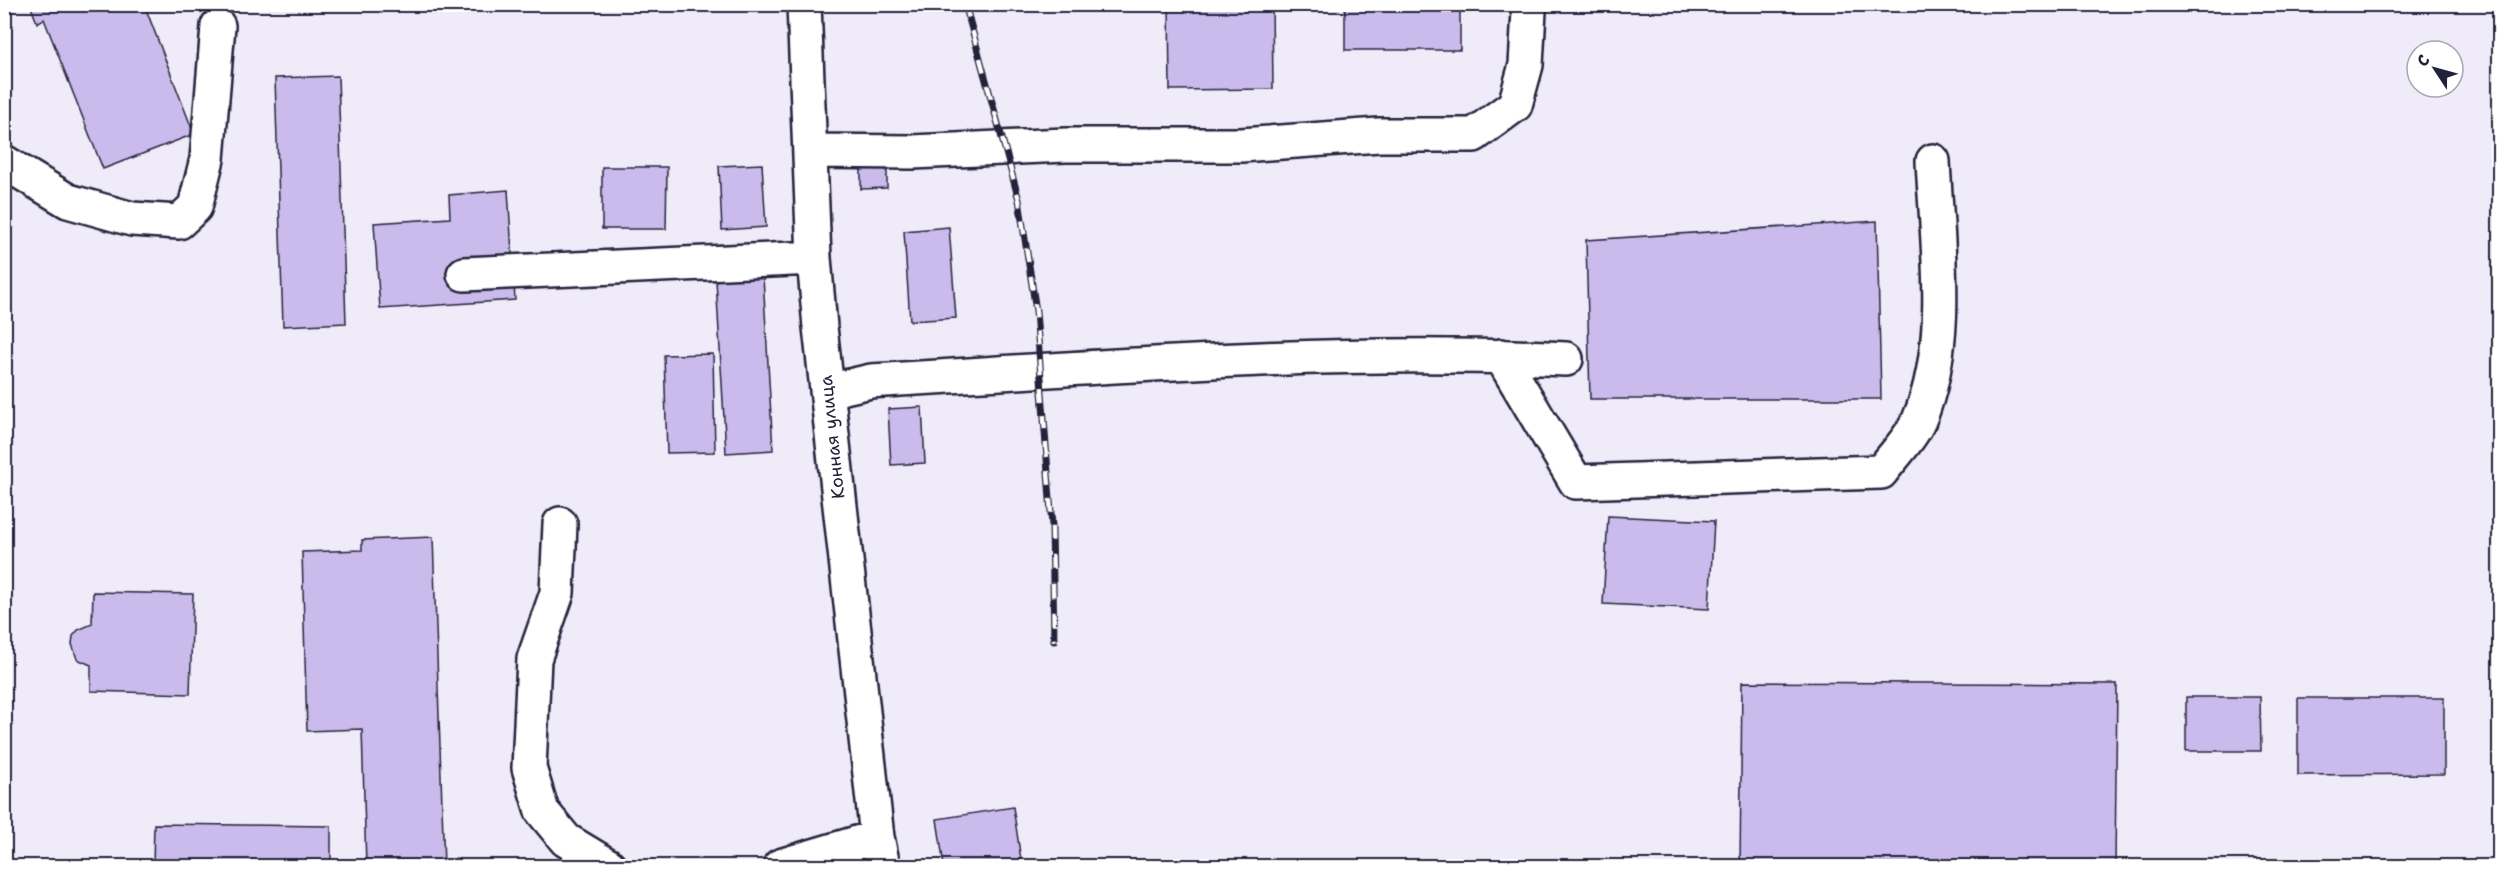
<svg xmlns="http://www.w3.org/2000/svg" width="2504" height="871" font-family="'Shantell Sans',sans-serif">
<rect width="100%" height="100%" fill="#fff"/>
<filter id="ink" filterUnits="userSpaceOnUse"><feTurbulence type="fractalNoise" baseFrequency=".0167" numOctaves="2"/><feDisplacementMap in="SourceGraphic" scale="12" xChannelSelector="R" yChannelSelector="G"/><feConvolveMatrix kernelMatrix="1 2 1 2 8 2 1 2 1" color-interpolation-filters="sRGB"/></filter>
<g filter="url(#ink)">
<path fill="#efebf9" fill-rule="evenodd" d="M5,5h2494v861h-2494zM2417,51h36v36h-36z"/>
<path fill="#cbbbec" stroke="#22223b" stroke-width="1.5" d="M30,4h114l50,130 -91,35 -59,-150 -7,4z
M1169,4h103l1,85 -103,1z
M1345,4h115v46h-115z
M338,76l8,247 -63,3 -8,-248z
M882,162l5,8v18l-26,1v-20l9,-6z
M762,164l4,63 -44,3 -3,-64z
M602,167h65l-1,62h-64z
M508,190l7,110 -135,9 -6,-86 76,-5 -1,-23z
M1877,221l4,178h-291l-4,-159z
M949,227l7,91 -46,3 -6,-90z
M763,277l10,173 -47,3 -10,-173z
M713,354l2,98 -48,1 -3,-98z
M922,407l3,56 -34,2 -3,-56z
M1608,516l106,5 -5,88 -106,-5z
M433,537l11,329h-78l-4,-137 -55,2 -5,-179 60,-2v-10z
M93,592l100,2 -3,100 -99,-3v-26l-14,-6 -5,-15 1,-8 5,-6 14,-6z
M1742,682l375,2 -2,182h-375z
M2186,697h74l1,54h-75z
M2298,698h146v76l-146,1z
M1013,807l9,59h-78l-7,-47z
M154,824l177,2v40h-178z"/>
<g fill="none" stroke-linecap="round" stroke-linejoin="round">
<g stroke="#22223b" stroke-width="38">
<path id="minor" d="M804,4l10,254 6,69 57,510 6,29
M811,151l101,1 154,-7h175l138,-10h95l41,-30 11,-40 3,-54 -3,-7
M4,162l64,39 64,18 47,3 16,-15 12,-48 11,-133
M464,274l350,-16
M1501,356l75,126 305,-10c12,-16 30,-34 38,-52 33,-78 18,-176 14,-259
M827,391l44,-10c231,-14 463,-33 695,-22
M560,524l-3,69 -23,66 -5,109 13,43 24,29 43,26
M780,866l97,-29"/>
</g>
<use href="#minor" stroke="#fff" stroke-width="33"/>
<g stroke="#22223b" stroke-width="7">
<path id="rail" d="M965,4l54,196 17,111 16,215 2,115"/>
</g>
<use href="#rail" stroke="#fff" stroke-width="4.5" stroke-dasharray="14" stroke-linecap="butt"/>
</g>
</g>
<g text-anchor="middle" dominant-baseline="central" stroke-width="5" stroke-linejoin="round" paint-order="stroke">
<g font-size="18" fill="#22223b" stroke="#fff">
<text transform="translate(832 437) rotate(-96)">Конная улица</text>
</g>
</g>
<rect width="2504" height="871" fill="none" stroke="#fff" stroke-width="24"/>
<rect x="12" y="12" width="2480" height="847" fill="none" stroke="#22223b" stroke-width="2" filter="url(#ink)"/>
<g transform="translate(2435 69) rotate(306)"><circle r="28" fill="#ffffff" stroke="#a7a7b1" stroke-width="1.5"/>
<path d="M0-4.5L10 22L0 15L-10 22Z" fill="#22223b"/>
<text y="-9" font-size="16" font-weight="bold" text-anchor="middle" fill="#22223b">С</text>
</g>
</svg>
